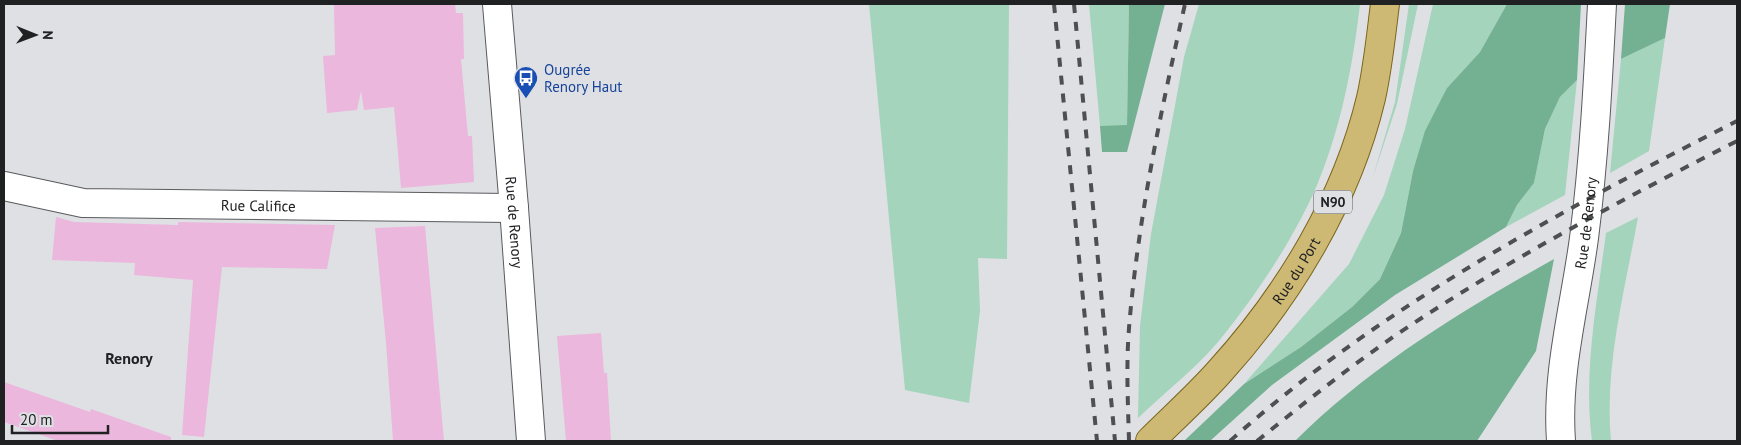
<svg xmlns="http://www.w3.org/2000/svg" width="1741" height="445" font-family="'PT Sans',sans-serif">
<rect width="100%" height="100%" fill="#dfe0e4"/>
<path fill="#a4d4bb" d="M869,4h140l-2,255 -29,-1 2,53 -11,92 -64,-13z
M1089,4h40l-2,122h-27z
M1199,4h161c-7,61 -19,124 -43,181 -23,54 -62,112 -99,157 -22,26 -55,52 -80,76l2,-92 11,-92 33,-177z
M1409,4h9l-21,100 -25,76 23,-78z
M1433,4h74l-27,48 -33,36 -34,83 -12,62 -21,46 -28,28 -51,40 -57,37 105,-120 35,-69 21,-66z
M1665,38l-16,113 -39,22 11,-114z
M1577,80l-12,115 -59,32 11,-22 17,-22 11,-54 15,-32z
M1638,217c-13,73 -34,149 -27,224h-19c-9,-69 5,-139 14,-208z"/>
<path fill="#74b193" d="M1129,4h36l-38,148h-25l-2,-26 27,-1z
M1507,4h74l-4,76 -17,17 -15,32 -11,54 -17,22 -11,22 -111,68 -123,90 -62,56h-26l60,-57 57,-37 51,-40 28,-28 21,-46 12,-62 12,-40 22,-43 33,-36z
M1625,4h45l-5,34 -44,21z
M1554,259l-18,92 -59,90h-182c76,-75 166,-130 259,-182z"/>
<path fill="#ebb7dd" d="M334,4h121l1,9h7l1,46h-3l7,77h4l2,46 -73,6 -7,-81 -30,3 -3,-19 -4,19 -30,3 -4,-57 12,-1z
M56,217l18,5 104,3v-3l157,3 -8,44 -105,-2 -18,170 -22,-2 11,-155 -59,-5 1,-12 -83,-3z
M425,226l19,215h-51l-7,-98 -11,-115z
M601,333l3,40h3l4,68h-45l-9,-105z
M4,382l86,30 1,-3 80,28v4h-113l-54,-19z"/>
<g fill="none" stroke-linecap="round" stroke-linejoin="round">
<g stroke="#585a5c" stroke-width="30">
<g id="minor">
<path id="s1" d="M497,4l17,204 17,233"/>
<path id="s2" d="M4,186l79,17 431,5"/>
<path id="s3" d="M1561,441c-5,-69 14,-135 23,-203 10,-78 14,-156 18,-234"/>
</g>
</g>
<g stroke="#7b651c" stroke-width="30">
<g id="major">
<path id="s4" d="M1150,441c23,-23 48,-45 70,-70 69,-76 127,-172 151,-273 7,-31 10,-63 14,-94"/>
</g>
</g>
<use href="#minor" stroke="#fff" stroke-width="28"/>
<use href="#major" stroke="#cdb974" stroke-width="28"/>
<path stroke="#4e4f51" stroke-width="4" stroke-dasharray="9 9" stroke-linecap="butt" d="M1054,4l43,437
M1074,4l41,437
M1129,441c-1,-37 -3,-76 0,-113 9,-110 32,-217 56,-324
M1230,441c149,-133 330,-230 507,-320
M1257,441c51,-41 102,-82 157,-118 103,-68 213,-126 323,-182"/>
</g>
<defs>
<g id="bus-pin" transform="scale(1.25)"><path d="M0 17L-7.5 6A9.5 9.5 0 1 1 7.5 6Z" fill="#1a4fb4" stroke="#dfe0e4"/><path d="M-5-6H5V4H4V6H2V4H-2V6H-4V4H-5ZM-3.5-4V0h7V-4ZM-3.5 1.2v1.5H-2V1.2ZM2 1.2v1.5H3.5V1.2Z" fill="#fff"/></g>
</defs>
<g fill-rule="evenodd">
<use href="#bus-pin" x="526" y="78"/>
</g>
<g text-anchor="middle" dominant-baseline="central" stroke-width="4" stroke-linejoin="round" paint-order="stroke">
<rect fill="#dfe0e4" stroke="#595a5c" stroke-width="1" x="1314" y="190.5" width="38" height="23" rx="4"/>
<g font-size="14" font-weight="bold" fill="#202122">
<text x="1333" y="202">N90</text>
</g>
<g font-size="15" fill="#164399" stroke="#dfe0e4" text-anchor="start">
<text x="544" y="69">Ougrée<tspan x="544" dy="17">Renory Haut</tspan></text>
</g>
<g font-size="15" fill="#202122" stroke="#dfe0e4">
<text stroke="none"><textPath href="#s2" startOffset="256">Rue Califice</textPath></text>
<text stroke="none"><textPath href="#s1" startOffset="219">Rue de Renory</textPath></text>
<text stroke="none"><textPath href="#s3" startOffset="220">Rue de Renory</textPath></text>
<text stroke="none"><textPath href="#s4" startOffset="225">Rue du Port</textPath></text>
</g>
<g font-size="16" font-weight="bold" fill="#202122" stroke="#dfe0e4">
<text x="129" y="358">Renory</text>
</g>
</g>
<rect width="1741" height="445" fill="none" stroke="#202122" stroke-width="10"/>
<g transform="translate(35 35) rotate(91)" stroke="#dfe0e4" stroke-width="4" paint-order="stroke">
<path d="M0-4L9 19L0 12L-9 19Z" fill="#202122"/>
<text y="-8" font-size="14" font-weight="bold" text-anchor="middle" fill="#202122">N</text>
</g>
<path d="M12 425v8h96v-8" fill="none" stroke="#202122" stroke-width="2.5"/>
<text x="20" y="425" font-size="15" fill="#202122" stroke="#dfe0e4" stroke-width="4" paint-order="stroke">20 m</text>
</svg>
